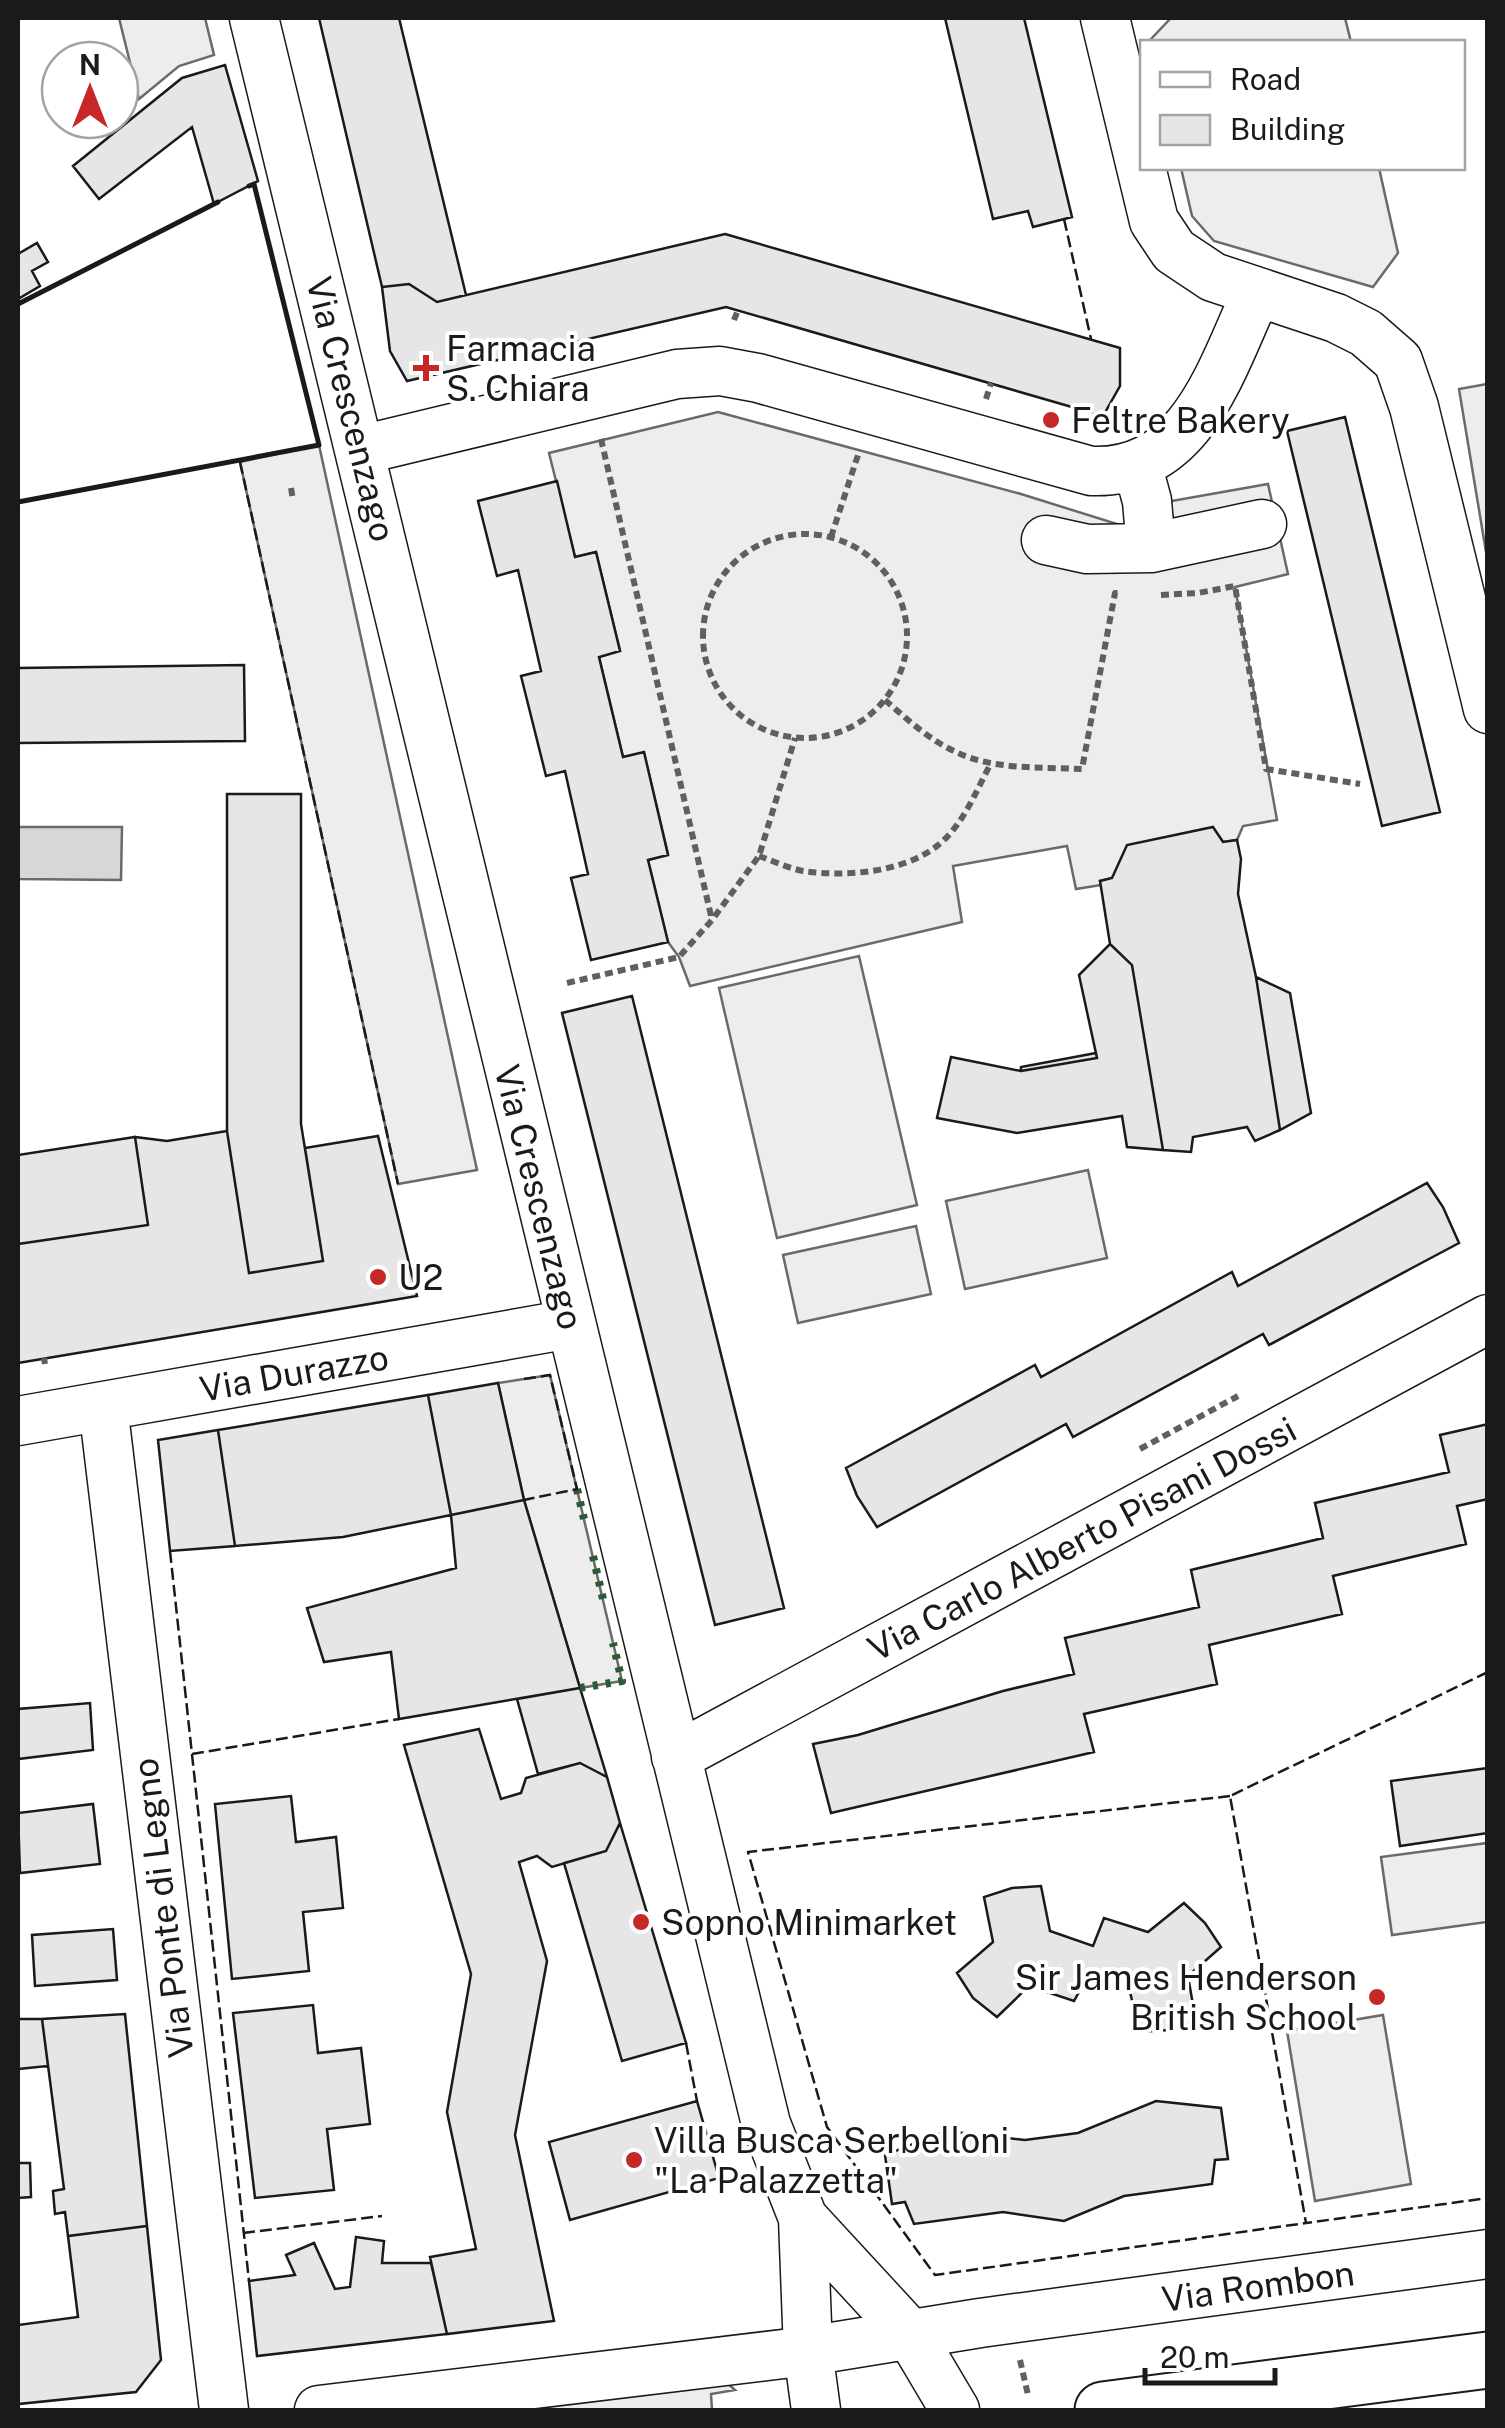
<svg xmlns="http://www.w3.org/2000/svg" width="1505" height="2428" font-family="'Public Sans',sans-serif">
<rect width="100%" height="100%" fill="#fff"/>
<path fill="#ededed" stroke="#6a6a6a" stroke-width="2.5" d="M119,18h86l9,37 -35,11 -40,33z
M1171,18h174l6,24h-199l-1,-3z
M1181,168h198l19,85 -25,34 -159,-46 -22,-25z
M1487,384h1l-1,174 -28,-169z
M718,412l303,82 99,31 48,-5 -2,-18 102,-18 20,90 -53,13 42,233 -34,6 -6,14 -14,2 -10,-14 -101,50 -12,3 1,4 -25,4 -9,-43 -114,20 9,56 -272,64 -11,-29 -11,-15 -20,-82 20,-6 -24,-101 -21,4 -24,-100 21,-6 -24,-99 -21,5 -26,-104z
M319,445l158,725 -79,14 -158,-722z
M859,956l58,249 -140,33 -58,-250z
M1088,1170l19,88 -142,31 -19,-88z
M916,1226l15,68 -133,29 -15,-68z
M550,1375l72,306 -42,7 -56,-188 -26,-117z
M1487,1843v79l-95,13 -11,-78z
M1383,2015l28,169 -96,17 -28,-170z
M717,2374l18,16 -24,4 1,16h-272z"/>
<path fill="#d7d7d7" stroke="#6a6a6a" stroke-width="2.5" d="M18,827h104l-1,53 -103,-1z"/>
<path fill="#e6e6e6" stroke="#1a1a1a" stroke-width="2.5" d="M319,18h80l67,277 -29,7 -28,-18 -27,3z
M945,18h79l48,199 -39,10 -5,-16 -35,8z
M225,65l33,116 -44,23 -22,-77 -93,72 -26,-33 109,-88z
M725,234l395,114v38l-17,30 -377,-109 -319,74 -17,-30 -8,-64 27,-3 28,18z
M37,243l11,19 -16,9 8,15 -22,13v-45z
M1345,417l95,395 -58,14 -95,-395z
M557,481l18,76 21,-5 24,99 -21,6 24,100 21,-5 24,103 -20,5 20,82 -77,18 -20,-82 17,-4 -23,-103 -19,5 -25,-100 20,-5 -23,-101 -21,6 -19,-75z
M244,665l1,76 -227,2v-75z
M227,794h74v330l22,137 -74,12 -22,-142z
M1213,827l10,15 14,-2 4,19 -3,35 18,83 24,153 -25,11 -8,-14 -54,10 -2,15 -28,-2 -31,-185 -22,-21 -10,-63 12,-3 15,-33z
M1110,944l22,21 31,185 -36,-3 -5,-31 -105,17 -80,-15 14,-61 70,14 76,-13 -18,-83z
M1256,977l34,16 21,120 -31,17z
M632,996l152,612 -69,17 -153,-612z
M1096,1053l1,5 -76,13v-4z
M227,1131l22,142 74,-12 -18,-113 73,-12 39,160 -399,67v-119l130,-19 -13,-88 32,4z
M135,1137l13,88 -130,19v-89z
M1427,1183l16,24 16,36 -47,25 -143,77 -6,-11 -190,103 -7,-13 -189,103 -20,-31 -11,-28 189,-103 6,12 191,-105 6,14z
M498,1383l26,117 -73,15 -23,-120z
M428,1395l23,120 -108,22 -108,9 -17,-116z
M1488,1424v75l-31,7 9,38 -133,32 9,38 -133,31 8,39 -133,30 10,38 -263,61 -18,-69 45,-9 145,-44 71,-17 -9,-36 134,-31 -8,-37 132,-32 -8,-35 134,-31 -9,-37z
M218,1430l17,116 -65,5 -12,-111z
M524,1500l56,188 -181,31 -8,-67 -67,10 -17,-54 149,-40 -5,-53z
M580,1688l27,89 -27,-14 -42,11 -21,-75z
M90,1703l3,47 -75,9v-50z
M479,1729l22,70 20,-6 5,-15 54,-15 27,14 13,46 -14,28 -54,16 -15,-11 -18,6 28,99 -32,174 39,186 -107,13 -17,-77 46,-8 -29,-137 24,-138 -67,-229z
M1488,1768v65l-88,13 -9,-65z
M291,1796l5,46 40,-5 7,71 -40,4 6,59 -77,8 -17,-175z
M93,1804l7,60 -80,9 -2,-60z
M620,1823l66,220 -64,18 -58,-198 42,-12z
M1041,1886l9,45 43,15 11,-28 44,14 36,-29 21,20 16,24 -33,29 8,46 -27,8 -30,2 -10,-45 -40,-13 -15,27 -45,-15 -32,31 -24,-19 -16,-25 36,-31 -9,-45 28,-9z
M113,1929l4,51 -82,6 -3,-51z
M313,2005l5,48 43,-5 9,76 -43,5 7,61 -79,8 -22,-185z
M125,2014l22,212 -79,10 -3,-24 -10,2 -2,-23 11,-2 -22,-170z
M18,2019h24l6,47 -30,3z
M697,2101l22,77 -149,42 -21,-78z
M1156,2101l65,7 7,51 -13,1 -3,24 -88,12 -60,25 -61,-9 -89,12 -9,-22 -13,2 -7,-49 61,-24 79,9 53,-7z
M18,2163h12l1,34 -13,1z
M147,2226l14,134 -25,32 -118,12v-79l60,-8 -10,-81z
M356,2237l28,4 -2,22h49l16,71 -190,22 -8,-75 46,-6 -9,-20 28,-12 21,46 15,-2z"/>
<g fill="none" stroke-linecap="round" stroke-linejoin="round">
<g stroke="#1a1a1a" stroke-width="51">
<path id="minor" d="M254,18l512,2106 37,94 107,116 45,76
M1105,18l49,203 20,30 39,26 123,41 30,15 32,28 16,46 74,302
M361,450l316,-76 43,-3 38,7 333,93c102,4 131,-105 166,-179
M1046,540l41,9 64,-1 -4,-47 -10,-37
M1151,548l111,-24
M103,1406l121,1004
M18,1421l552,-97
M676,1757l812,-438
M803,2218l5,133 8,59
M319,2410l489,-59 172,-28 508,-69"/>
</g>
<g stroke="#1a1a1a" stroke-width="59">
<path id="major" d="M1103,2410l385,-50"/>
</g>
<path stroke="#5f5f5f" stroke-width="6" stroke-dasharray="8 5" stroke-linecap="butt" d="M734,320l4,-10
M986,399l5,-16
M601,439l111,481
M291,488l2,12
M703 636a102 102 0 1 1 204 0a102 102 0 1 1-204 0Z
M831,537l28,-85
M1161,595l37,-2 37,-7 31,183 94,15
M885,700c22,19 44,40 71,52 36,18 86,15 126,17l33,-176h3
M759,856c14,5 29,12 44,15 42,6 99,2 134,-25 26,-20 39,-55 54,-83
M567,983l112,-26 33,-37 47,-64 36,-118
M44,1358l1,6
M1140,1449l98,-53
M1020,2360l8,35"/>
<use href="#minor" stroke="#fff" stroke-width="48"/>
<use href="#major" stroke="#fff" stroke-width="55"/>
<path stroke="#2b5a34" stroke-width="8" stroke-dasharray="5 8" stroke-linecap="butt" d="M577,1489l7,30
M593,1556l10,43
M580,1688l42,-7 -9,-38"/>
<path stroke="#1a1a1a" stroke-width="2.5" stroke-dasharray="12 5" stroke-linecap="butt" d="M1064,219l27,120
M240,462l158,722
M524,1379l26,-4 27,114 -53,11
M170,1551l79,730
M1488,1672l-258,124 76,427 182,-25
M192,1754l207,-35
M1230,1796l-482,56 79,275 108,148 371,-52
M686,2043l11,58
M243,2233l139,-17"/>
<path stroke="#1a1a1a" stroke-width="5" d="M18,304l200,-102
M18,502l301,-57 -65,-261 -5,2"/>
</g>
<g fill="#c62828" stroke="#fff" stroke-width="4">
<path d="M421 353h10v10h10v10h-10v10h-10v-10h-10v-10h10z"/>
<circle cx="1051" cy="420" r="10"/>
<circle cx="378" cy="1277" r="10"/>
<circle cx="641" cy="1922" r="10"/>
<circle cx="1377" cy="1997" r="10"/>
<circle cx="634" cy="2160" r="10"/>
</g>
<g text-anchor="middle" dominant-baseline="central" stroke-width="8" stroke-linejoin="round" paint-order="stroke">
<g font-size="35" fill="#1a1a1a" stroke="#fff" text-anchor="start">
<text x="446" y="348">Farmacia<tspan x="446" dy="40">S. Chiara</tspan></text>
<text x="1071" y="420">Feltre Bakery</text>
<text x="398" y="1277">U2</text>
<text x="661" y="1922">Sopno Minimarket</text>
<text x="1357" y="1977" text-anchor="end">Sir James Henderson<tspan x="1357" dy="40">British School</tspan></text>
<text x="654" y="2140">Villa Busca Serbelloni<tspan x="654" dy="40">"La Palazzetta"</tspan></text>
</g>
<g font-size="35" fill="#1a1a1a" stroke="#fff">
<text transform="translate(351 409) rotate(76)">Via Crescenzago</text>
<text transform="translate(539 1197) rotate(76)">Via Crescenzago</text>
<text transform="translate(294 1373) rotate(-10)">Via Durazzo</text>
<text transform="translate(1082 1539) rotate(-28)">Via Carlo Alberto Pisani Dossi</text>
<text transform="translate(163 1908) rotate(-97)">Via Ponte di Legno</text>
<text transform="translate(1258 2286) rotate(-8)">Via Rombon</text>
</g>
</g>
<rect width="1505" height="2428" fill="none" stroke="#1a1a1a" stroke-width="40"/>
<rect x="1140" y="40" width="325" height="130" fill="#ffffff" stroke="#a3a3a3" stroke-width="2.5"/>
<rect x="1160" y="72" width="50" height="15" fill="#ffffff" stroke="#a3a3a3" stroke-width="2.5"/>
<text x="1230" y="90" font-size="30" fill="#1a1a1a">Road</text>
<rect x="1160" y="115" width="50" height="30" fill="#e6e6e6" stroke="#a3a3a3" stroke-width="2.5"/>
<text x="1230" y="140" font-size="30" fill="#1a1a1a">Building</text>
<g transform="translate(90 90)"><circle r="48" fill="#ffffff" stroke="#a3a3a3" stroke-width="2.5"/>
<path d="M0-8L18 38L0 25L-18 38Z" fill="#c62828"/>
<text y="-15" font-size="28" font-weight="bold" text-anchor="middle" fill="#1a1a1a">N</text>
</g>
<path d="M1145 2368v15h130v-15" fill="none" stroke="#1a1a1a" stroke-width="5"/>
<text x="1160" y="2368" font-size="30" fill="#1a1a1a" stroke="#ffffff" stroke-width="8" paint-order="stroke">20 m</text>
</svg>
